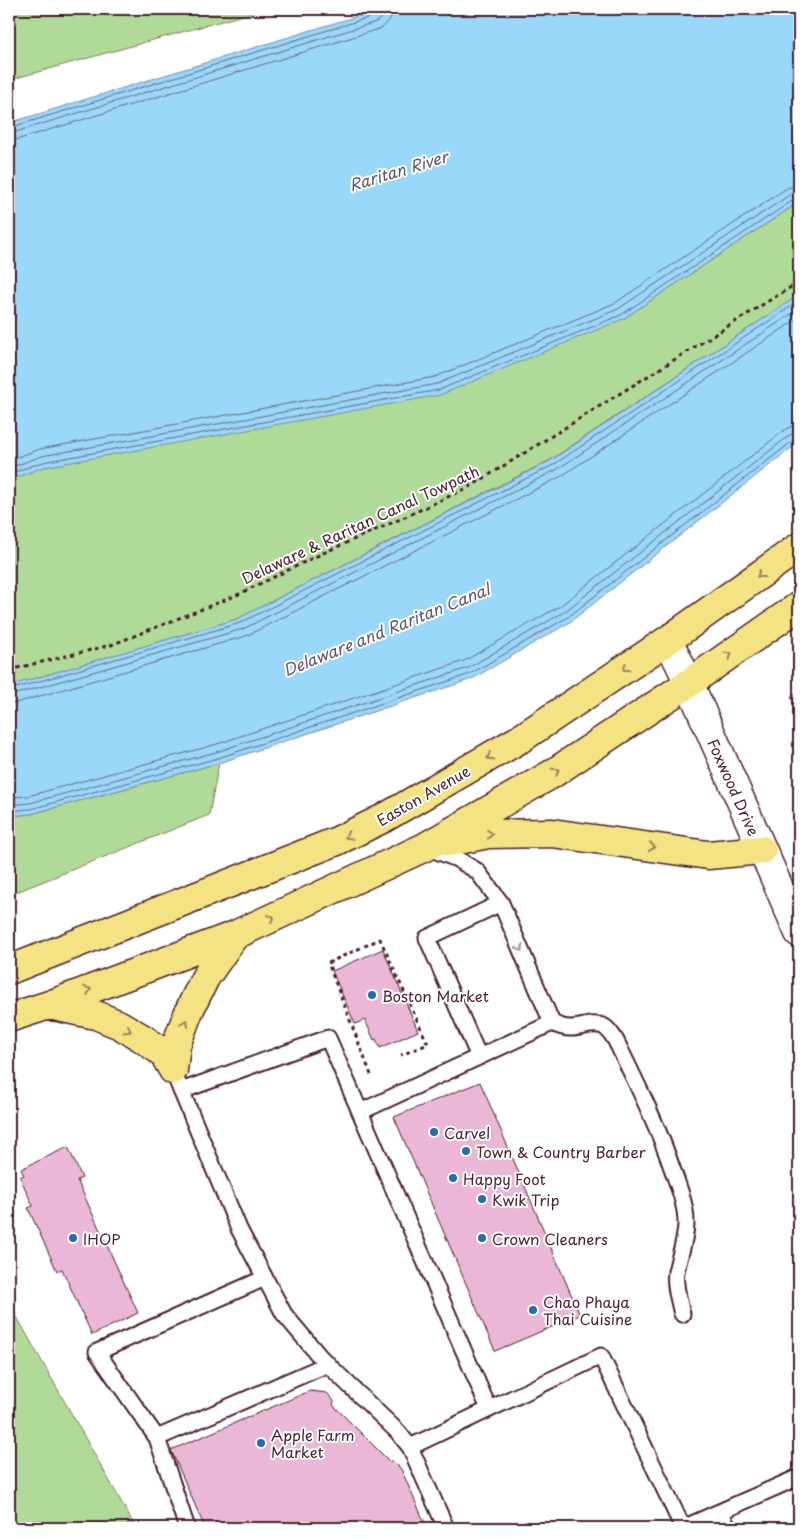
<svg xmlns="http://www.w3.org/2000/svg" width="808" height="1537" font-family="'Playpen Sans',sans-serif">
<rect width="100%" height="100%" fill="#fff"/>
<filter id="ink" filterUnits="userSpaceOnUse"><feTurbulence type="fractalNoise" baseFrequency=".02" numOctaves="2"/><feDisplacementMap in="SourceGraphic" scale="10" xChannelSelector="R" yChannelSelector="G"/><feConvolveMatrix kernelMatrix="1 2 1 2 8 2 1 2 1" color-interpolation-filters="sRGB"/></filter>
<g filter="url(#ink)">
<path fill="#b0da97" stroke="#7d7c61" d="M9,9h256l-256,71z
M799,202v93l-249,165 -313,159 -228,67v-206l34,-13 580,-148z
M219,763l-10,52 -200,80v-79l22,-2z
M9,1303l127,225h-127z"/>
<path fill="#99d7fb" stroke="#798da8" d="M380,9h419v193l-176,117 -183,76 -396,72 -35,13v-357z
M799,295v147l-229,180 -98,57 -253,84 -188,51 -22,2v-130l228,-67 313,-158z"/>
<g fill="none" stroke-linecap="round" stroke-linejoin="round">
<path stroke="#6a697e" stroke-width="1" d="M9,128l365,-112 3,-3 1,-4
M9,134l367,-112 6,-5 3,-8
M9,141l7,-1 363,-111c9,-4 13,-11 13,-20
M9,460l31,-11 395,-72 180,-74 172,-115 12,-3
M9,468l33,-12 395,-72 181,-75 173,-115 8,-2
M9,474l34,-12 396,-72 182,-75 174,-116h4
M9,690l231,-67 313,-158 246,-164
M9,696l234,-67 313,-159 243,-161
M9,704l7,-1 230,-67 314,-159 239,-159
M9,797l19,-1 186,-51 250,-84 96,-55 226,-177 6,-3 7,-1
M9,805l21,-2 186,-51 252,-84 96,-56 226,-177 9,-3
M9,811l22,-2 187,-51 252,-84 98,-57 226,-177 5,-1"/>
</g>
<path fill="#eab8d6" stroke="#4a1f2b" d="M799,692v19l-8,-14z
M383,949l35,82 -38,17 -4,-9 -2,1 -9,-20 -10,4 -23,-53z
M480,1082l100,233 -85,36 -101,-234z
M68,1147l14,31 -5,2 61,133 -46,22 -30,-66 -5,2 -29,-63 5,-2 -13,-29 4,-2 -3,-6z
M310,1391l17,2 7,8 -1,4 57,57 2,-2 9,9 26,59h-222l-34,-78z"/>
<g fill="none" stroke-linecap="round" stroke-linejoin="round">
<g stroke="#4a1f2b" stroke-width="19">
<path id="service" d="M429,848l28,11 20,12 24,32 51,120c6,3 12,5 19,5 10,0 22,-6 32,-2 6,3 10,10 13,15 21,43 42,85 57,130 6,17 13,34 13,52 0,17 -7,33 -10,49 -2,14 3,28 6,42
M479,1057l-52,-119 74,-35
M178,1083l61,146 45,85 37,44 77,74 12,15 36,81
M181,1091l147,-53 161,371
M360,1112l192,-89
M157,1438l171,-74
M410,1447l191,-91 82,172
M721,1512l7,16
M187,1528l-30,-90 -60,-86 168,-74
M683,1528l116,-51"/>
</g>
<g stroke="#4a1f2b" stroke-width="31">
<path id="minor" d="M668,640l21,43 110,250"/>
</g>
<g stroke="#4a1f2b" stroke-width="31">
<path id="primary" d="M449,842l39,-8 64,-1 156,22 54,-5
M9,970l328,-129 47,-23 136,-79 148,-99 131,-93
M49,1005l47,10 24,10 22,13 21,15 10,17
M9,1018l40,-13 186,-70 190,-88 127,-73 137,-91 110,-77
M173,1070l3,-25 13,-34 16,-33 30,-43"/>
</g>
<path stroke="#4a1f2b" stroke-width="3" stroke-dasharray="4 4" stroke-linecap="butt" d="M9,670l102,-25 124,-49 86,-42 84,-37 68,-32 326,-203
M371,1075l-43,-112 52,-24 48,105 -27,11"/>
<use href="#service" stroke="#fff" stroke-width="15"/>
<use href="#minor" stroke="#fff" stroke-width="28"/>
<use href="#primary" stroke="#f4e382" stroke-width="28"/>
</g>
<defs><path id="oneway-chevron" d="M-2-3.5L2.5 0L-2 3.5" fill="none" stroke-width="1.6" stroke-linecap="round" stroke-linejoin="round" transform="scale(1.25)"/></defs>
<g stroke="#9f8156">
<use href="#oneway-chevron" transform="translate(760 575) rotate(144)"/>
<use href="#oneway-chevron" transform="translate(729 655) rotate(-35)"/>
<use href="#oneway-chevron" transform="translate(626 668) rotate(146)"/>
<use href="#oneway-chevron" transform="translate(490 757) rotate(150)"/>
<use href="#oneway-chevron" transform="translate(556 771) rotate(-33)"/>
<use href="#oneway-chevron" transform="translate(490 834) rotate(-4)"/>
<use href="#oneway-chevron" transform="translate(348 836) rotate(153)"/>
<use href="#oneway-chevron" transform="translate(652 847) rotate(8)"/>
<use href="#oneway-chevron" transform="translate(271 918) rotate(-25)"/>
<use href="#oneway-chevron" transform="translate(88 990) rotate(-20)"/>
<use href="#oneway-chevron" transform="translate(185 1023) rotate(-69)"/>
<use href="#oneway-chevron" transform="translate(128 1030) rotate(30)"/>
</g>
<use stroke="#ae9aa0" href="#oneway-chevron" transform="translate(520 948) rotate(67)"/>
</g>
<g fill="#1f6fb2" stroke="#fff" stroke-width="2">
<circle cx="372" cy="995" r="5"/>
<circle cx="434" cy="1132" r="5"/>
<circle cx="466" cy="1151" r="5"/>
<circle cx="453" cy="1178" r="5"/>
<circle cx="482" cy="1199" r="5"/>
<circle cx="73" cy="1238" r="5"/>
<circle cx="482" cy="1238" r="5"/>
<circle cx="533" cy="1310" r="5"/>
<circle cx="261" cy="1443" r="5"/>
</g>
<g text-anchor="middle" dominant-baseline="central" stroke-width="4" stroke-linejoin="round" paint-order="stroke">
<g font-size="15" fill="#4a1f2b" stroke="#fff">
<text transform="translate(360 524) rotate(-25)">Delaware &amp; Raritan Canal Towpath</text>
<text transform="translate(734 787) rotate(66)">Foxwood Drive</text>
<text transform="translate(423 795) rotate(-30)">Easton Avenue</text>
</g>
<g font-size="15" fill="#4a1f2b" stroke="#fff" text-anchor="start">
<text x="382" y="995">Boston Market</text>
<text x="444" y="1132">Carvel</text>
<text x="476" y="1151">Town &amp; Country Barber</text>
<text x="463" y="1178">Happy Foot</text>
<text x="492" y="1199">Kwik Trip</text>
<text x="83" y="1238">IHOP</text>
<text x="492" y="1238">Crown Cleaners</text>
<text x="543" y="1301">Chao Phaya<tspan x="543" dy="17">Thai Cuisine</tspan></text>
<text x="271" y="1434">Apple Farm<tspan x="271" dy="17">Market</tspan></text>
</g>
<g font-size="16" font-style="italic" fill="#625669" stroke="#fff">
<text transform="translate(398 170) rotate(-17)">Raritan River</text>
<text transform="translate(386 629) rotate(-22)">Delaware and Raritan Canal</text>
</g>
</g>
<rect width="808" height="1537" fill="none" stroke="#fff" stroke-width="30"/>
<rect x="15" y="15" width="778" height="1507" fill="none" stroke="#4a1f2b" stroke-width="2" filter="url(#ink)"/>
</svg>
